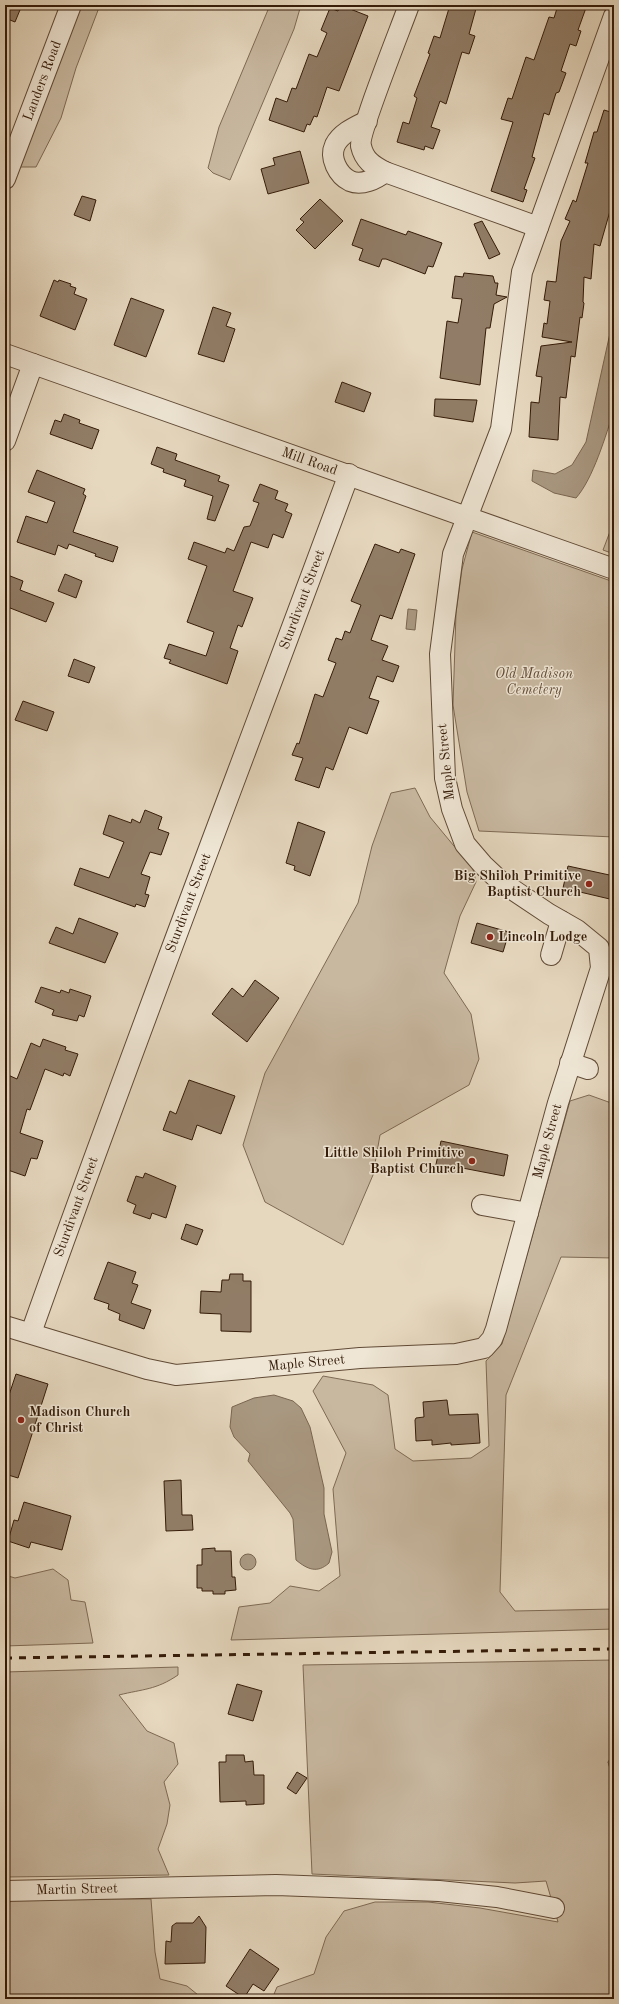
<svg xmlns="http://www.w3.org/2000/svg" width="619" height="2004" font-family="'Old Standard TT',serif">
<rect width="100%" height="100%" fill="#e6d8bf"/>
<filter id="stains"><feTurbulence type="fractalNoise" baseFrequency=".005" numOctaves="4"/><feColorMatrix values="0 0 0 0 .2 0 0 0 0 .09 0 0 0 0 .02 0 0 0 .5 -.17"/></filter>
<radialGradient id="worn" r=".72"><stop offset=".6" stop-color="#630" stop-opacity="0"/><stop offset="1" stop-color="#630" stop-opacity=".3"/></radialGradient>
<path fill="#c8b8a0" stroke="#7e6a54" d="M78,5h22l-24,63 -15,50 -25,49h-18z
M270,5h31l-7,24 -64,151 -17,-7 -5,-5 11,-41z
M614,521v33l-11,-4z
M472,532l142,50v255l-135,-6 -12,-39 -14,-87 3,-92 6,-44z
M415,788l15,29 43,52 3,13 -16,34 -16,57 27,41 8,45 -10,26 -89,50 -7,40 -30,70 -78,-43 -22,-57 22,-72 93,-170 14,-57 19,-53z
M589,1095l25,9v154l-53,-1 -55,138 -6,197 15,19 99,-2v20l-383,11 8,-33 31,-4 20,-17 29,5 21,-15 -7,-87 13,-36 -33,-62 10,-15 50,9 15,10 7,54 18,12 58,-3 18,-12 -3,-85 16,-17 68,-243z
M53,1569l15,11 3,20 14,2 8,41 -88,3v-71l10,3z
M614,1660v94l-6,8 6,19v218h-342l5,-12 37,-13 12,-37 18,-26 31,-9h53l52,6 78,14 -12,-41 -31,2 -203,-9 -9,-209z
M178,1667v8c-22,15 -35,14 -59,20l28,36 27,12 4,21 -14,18 6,23 -3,19 -9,25 11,26 -164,2v-205z
M11,1899h140l4,53 5,27 27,7 16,13h-198v-84z"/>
<path fill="#a99881" stroke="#7a6651" d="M614,315v95c-8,25 -21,69 -38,88l-22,-5 -22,-12 1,-11 22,4 17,-9 14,-23z
M408,609l9,1 -2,20 -9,-1z
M274,1395l19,6 8,7 9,19 14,61v26l8,38 -3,11c-12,11 -22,6 -33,-3l-3,-41 -3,-6 -42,-52 2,-7 -16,-17 -4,-10 2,-20 22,-9z
M240 1562a8 8 0 1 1 16 0a8 8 0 1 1-16 0Z
M614,1754v27l-6,-19z"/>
<path fill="#917d67" stroke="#341b08" d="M5,5h17l-7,17 -10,-4z
M340,5l28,11 -29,75 -12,-4 -10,30 -3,-1 -4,9 -3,-1 -3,8 -35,-12 7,-22 11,4 5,-14 4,1 13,-35 8,3 10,-24 -6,-3 9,-22 8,3z
M450,5h27l-8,29 6,2 -6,18 -7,-2 -16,52 -6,-3 -9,26 9,3 -7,19 -8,-3 -1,4 -27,-8 6,-20 6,2 8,-26 -3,-2 16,-42 -2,-1 6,-17 6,2z
M558,5h29l-9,25 3,1 -5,15 -6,-2 -9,27 5,2 -7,19 -3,1 -7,22 -5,-2 -12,44 3,1 -11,31 3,1 -4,12 -32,-11 22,-69 -12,-3 7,-21 4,1 14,-42 8,3 15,-43 5,1z
M604,110l10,3v57l-4,11 4,1v15l-14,49 -6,-2 -3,35 -7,-2 -1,25 1,1 -2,15 -2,-1 -5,40 -4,-1 -5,42 -6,-1 -2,43 -29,-3 2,-35 8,1 3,-26 -6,-1 5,-30 31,-4 -30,-5 2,-14 3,1 3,-23 -6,-1 3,-19 9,1 5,-41 9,-20 -5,-2 8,-19 3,2 12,-39h-3l9,-31h3z
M300,151l9,32 -41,11 -7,-25 14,-4 -2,-7z
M82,196l14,4 -6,21 -16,-6z
M320,199l23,22 -28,28 -19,-19 8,-8 -4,-3z
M361,219l45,16 2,-4 34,12 -9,24 -5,-1 -3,8 -39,-15h-4l-3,8 -20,-7 4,-11 -11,-4z
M482,221l18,33 -11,5 -15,-35z
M464,273l29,3 2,7h3l-2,12 11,2 -13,7 -4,24h-4l-6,57 -40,-7 7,-57 11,2 4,-24 -10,-1 3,-22 8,1z
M54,280l4,2 1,-2 12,4 -1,2 6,2 -2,6 13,5 -12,31 -35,-14z
M131,298l33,12 -18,47 -32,-12z
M213,307l18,6 -5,13 9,3 -11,33 -26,-8z
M342,382l29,11 -7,19 -29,-10z
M435,399l42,1 -4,22 -39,-6z
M64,414l16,6 -1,3 20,7 -7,19 -42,-15 5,-14 6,2z
M157,447l20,7 -2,6 45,16 -2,5 11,4 -14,36 -8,-2 6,-23 -29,-10 2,-6 -23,-8 1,-3 -13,-5z
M37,470l48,19 -2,5 3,2 -13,36 45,15 -5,15 -18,-6 1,-2 -27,-10 -2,5 -9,-4 -3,10 -38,-13 9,-26 21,7 8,-21 -27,-10z
M260,484l18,7 -3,8 13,5 -3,7 7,3 -9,24 -10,-4 -5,14 -17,-6 -18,49 20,7 -11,29 -4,-2 -8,23 8,3 -11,33 -58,-21 2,-3 -7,-2 5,-14 37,12 8,-24 -27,-10 20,-56 -19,-7 6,-17 31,11 2,-5 7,3 10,-24 6,-1 9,-23 -6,-2z
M375,544l24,9 2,-4 14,5 -23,65 -12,-4 -9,25 17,6 -6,14 17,6 -6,16 -16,-6 -8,22 10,3 -12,33 -18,-7 -16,43 -7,-3 -7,21 -24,-8 8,-22 -11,-3 5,-12 2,1 16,-50 8,3 13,-34 -8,-3 8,-22 6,2 3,-9 5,2 11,-28 -10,-4z
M5,574l18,7 -3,9 34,13 -8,19 -41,-16z
M65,574l17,7 -6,17 -18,-7z
M74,659l21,8 -6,16 -21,-7z
M23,701l31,11 -7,19 -32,-11z
M145,810l17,7 -4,12 11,4 -8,22 -11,-3 -9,22 9,3 -5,17 4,1 -4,12 -9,-3 -1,3 -61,-22 6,-17 29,10 15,-36 -21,-8 6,-19 22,8 1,-4 8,4z
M298,822l27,10 -15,44 -16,-6 1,-4 -9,-3z
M568,866l46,10v24l-51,-12z
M79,918l39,15 -13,30 -56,-20 7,-16 17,7z
M477,923l32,9 -6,20 -32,-9z
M255,980l24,18 -32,44 -35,-28 20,-26 11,9z
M41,987l19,6 1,-3 8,3 1,-4 21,7 -7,21 -5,-2 -2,6 -25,-6 2,-5 -19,-8z
M43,1039l23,8 -1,3 13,4 -8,22 -6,-3 -1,3 -18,-7 -15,41 -3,-1 -7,24 23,8 -6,18 -6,-1 -6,18 -20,-7v-86l3,-8 9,4 14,-36 9,4z
M189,1080l46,16 -14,38 -24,-9 -5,15 -29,-10 7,-19 6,3z
M441,1141l67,14 -4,21 -52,-10 -2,6 -15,-3z
M145,1173l31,13 -10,32 -14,-5 -2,6 -17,-6 3,-8 -9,-4 9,-25 7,2z
M186,1224l17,6 -6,15 -16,-6z
M108,1262l28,10 -4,11 6,2 -7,18 20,7 -7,19 -25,-9 1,-6 -12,-5 1,-5 -15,-5z
M230,1274h13v7h8v51l-30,-1v-17l-21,-1 1,-22 20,1 1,-12h7z
M16,1374l32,10 -30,94 -13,-4v-67z
M447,1400l2,15 29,-1 2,29 -29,2v-2l-19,2v-5l-16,1 -1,-21 1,-2 8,-1 -1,-15z
M181,1480l1,35h10l1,15 -27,1 -2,-50z
M24,1502l47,14 -9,34 -31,-8 -2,6 -21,-7 6,-21 4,1z
M215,1548v3h16l1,26h3l1,13 -11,1v3h-12v-3h-11v-3h-5v-23h5v-16z
M237,1684l25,7 -9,30 -25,-7z
M226,1755h18l1,7 8,-1 1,14h10v29l-18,1v-4l-26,1 -1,-40h7z
M297,1772l10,6 -11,16 -9,-6z
M199,1916l7,11 -1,36 -40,1 1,-23 5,1 1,-16 4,-3h17z
M250,1949l29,20 -15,22 -11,-7 -9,14 -18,-12z"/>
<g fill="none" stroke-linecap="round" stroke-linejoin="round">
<g stroke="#604a36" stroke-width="22">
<g id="minor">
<path d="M409,5c-7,20 -51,129 -48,141 3,14 12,20 24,26l153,55"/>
<path d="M367,121c-12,6 -26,12 -32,24 -6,13 3,30 15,36 12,5 26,-2 35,-9"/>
<path id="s1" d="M5,179l66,-174"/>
<path id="s2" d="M5,354l609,215"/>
<path d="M5,441l28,-77"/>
<path d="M551,955l10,-34"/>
<path d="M570,1063l18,6"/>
<path d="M482,1205l46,8"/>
<path id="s3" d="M5,1326l142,43 29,6 184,-17 96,-4 28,-6 8,-9 4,-10 62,-226 43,-135 -2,-20 -22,-18 -28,-16 -49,-33 -17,-16 -18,-21 -13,-35 -7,-31 -5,-124 13,-100 48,-125 21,-157 92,-256"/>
<path id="s4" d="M31,1333c102,-288 212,-572 318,-859"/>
<path id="s5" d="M5,1891l271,-6 163,6 58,6 57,11"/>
</g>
</g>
<use href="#minor" stroke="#efe6d5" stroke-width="20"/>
<path stroke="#341b08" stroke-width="3" stroke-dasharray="7 7" stroke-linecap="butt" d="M5,1658l609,-9"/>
</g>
<g fill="#8f2418" stroke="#efe6d5" stroke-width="1.5">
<circle cx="589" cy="884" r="4"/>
<circle cx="490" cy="937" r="4"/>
<circle cx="472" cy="1161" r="4"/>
<circle cx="21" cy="1420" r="4"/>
</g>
<g text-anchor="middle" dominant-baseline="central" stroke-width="3" stroke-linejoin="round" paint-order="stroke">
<g font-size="14" fill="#341b08" stroke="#efe6d5">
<text stroke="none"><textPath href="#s1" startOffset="105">Landers Road</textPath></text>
<text stroke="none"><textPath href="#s2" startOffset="323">Mill Road</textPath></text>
<text stroke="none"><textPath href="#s4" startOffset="782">Sturdivant Street</textPath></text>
<text transform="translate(446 762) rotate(-96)">Maple Street</text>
<text stroke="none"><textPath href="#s4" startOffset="458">Sturdivant Street</textPath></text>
<text stroke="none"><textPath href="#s3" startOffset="705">Maple Street</textPath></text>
<text stroke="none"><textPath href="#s4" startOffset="134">Sturdivant Street</textPath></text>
<text stroke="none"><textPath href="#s3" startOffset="309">Maple Street</textPath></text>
<text stroke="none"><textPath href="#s5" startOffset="72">Martin Street</textPath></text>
</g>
<g font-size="14" font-style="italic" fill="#604a36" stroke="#efe6d5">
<text x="534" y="674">Old Madison<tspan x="534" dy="16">Cemetery</tspan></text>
</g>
<g font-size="14" font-weight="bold" fill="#341b08" stroke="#efe6d5" text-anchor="end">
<text x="581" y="876">Big Shiloh Primitive<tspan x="581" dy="16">Baptist Church</tspan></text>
<text x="498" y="937" text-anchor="start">Lincoln Lodge</text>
<text x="464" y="1153">Little Shiloh Primitive<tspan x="464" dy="16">Baptist Church</tspan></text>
<text x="29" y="1412" text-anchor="start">Madison Church<tspan x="29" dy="16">of Christ</tspan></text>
</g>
</g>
<rect width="619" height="2004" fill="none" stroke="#e6d8bf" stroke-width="20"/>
<rect x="6" y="6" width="607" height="1992" fill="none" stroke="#341b08" stroke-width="2"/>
<rect x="10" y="10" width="599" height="1984" fill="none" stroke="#341b08"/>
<rect width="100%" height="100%" filter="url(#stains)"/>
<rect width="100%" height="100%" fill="url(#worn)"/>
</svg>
